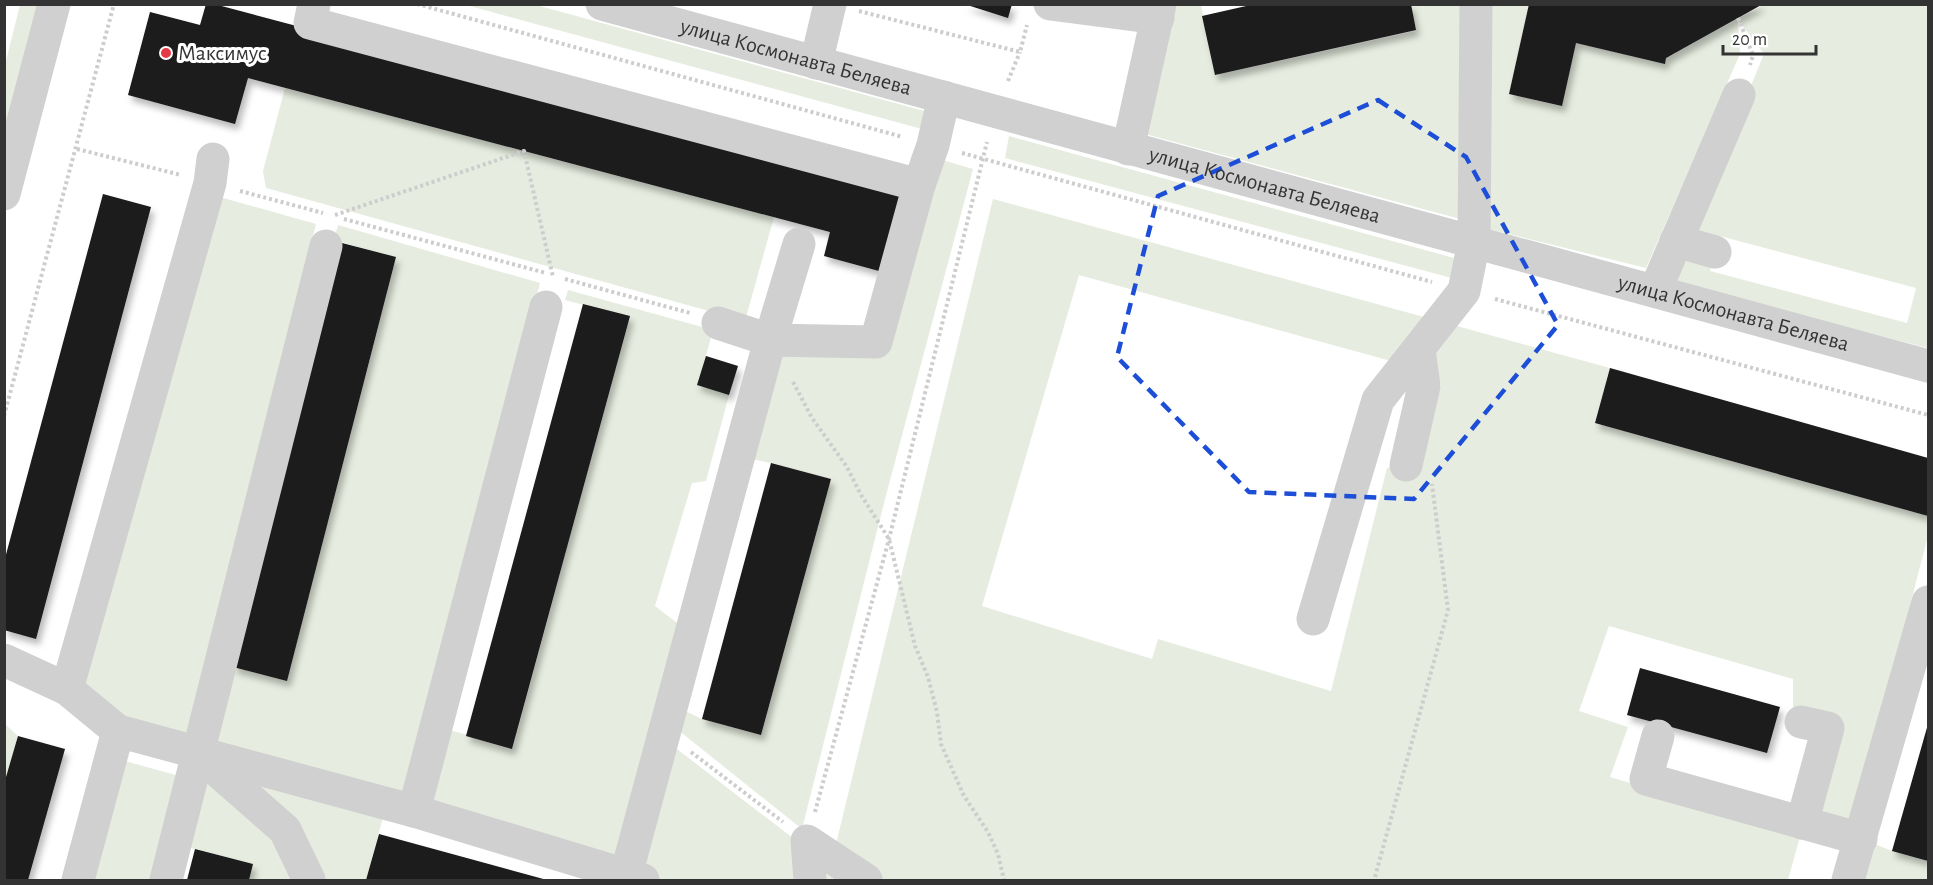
<svg xmlns="http://www.w3.org/2000/svg" width="1933" height="885" font-family="'Alegreya Sans',sans-serif">
<defs>
<filter id="shadow"><feDropShadow dx="3.5" dy="6" stdDeviation="3" flood-color="#0004"/></filter>
</defs>
<rect width="100%" height="100%" fill="#fff"/>
<path fill="#e6ecdf" fill-rule="evenodd" d="M20,5h20l-35,129v-69z
M466,5h70l392,107 -6,17z
M1173,5h28l15,70 200,-44 -5,-26h55l-2,215 -319,-86z
M1488,5h41l-20,89 52,12 15,-63 89,20 1,-5 97,-53h165v343l-184,-47 -73,-22 93,-225 -26,-34 2,34 -94,214 -161,-40zM1720,236l196,52 -9,35 -197,-52z
M285,88l489,129 -29,104 -479,-133 -3,-17z
M1009,136l456,125 -6,19 -454,-122z
M939,159l34,10 -89,334 -82,326 -124,-99 7,-19 17,8 59,16 70,-256 -60,-16 -20,-4 28,-110h103z
M220,197l96,27 -130,514 -63,-17 -44,-39z
M993,199l617,169 -15,55 333,93v20l-75,289 -39,-13 24,-89 -45,-16v-28l-184,-53 -30,85 49,16 -18,50 191,56 -13,47h-1128l-23,-8 36,-126 125,96 37,6zM1079,275l312,86 34,-11 16,35 -18,77 -36,6 -56,223 -173,-52 -6,20 -170,-53z
M338,225l202,58 -137,515 -14,-3 -23,85h-49l-109,-133 25,-80 54,13 109,-422 -62,-18z
M568,290l145,40 -7,26 23,39 -23,86 -14,2 -37,123 30,23 -68,236 -194,-60 20,-77 70,20 116,-431 -64,-17z
M5,724l13,12 -13,48z
M125,761l58,16 -25,103h-75z
M201,770l75,66 21,44h-48l4,-16 -70,-18z
M1865,840l27,11 36,10v19h-75z"/>
<path fill="#1a1a1a" filter="url(#shadow)" d="M206,4h8l688,183 -23,84 -55,-15 6,-24 -582,-154 -13,46 -107,-29 22,-83 50,13z
M964,4h48l-4,14z
M1255,4h156l5,26 -201,45 -13,-59z
M1529,4h234l-97,54 -1,6 -89,-21 -14,63 -53,-12z
M103,194l48,13 -115,432 -32,-9v-68z
M342,243l54,14 -109,424 -54,-14z
M583,304l47,12 -118,433 -46,-13z
M706,356l32,10 -9,29 -32,-10z
M1610,368l318,90v58l-333,-93z
M771,463l60,16 -70,256 -59,-16z
M1640,668l140,39 -13,46 -140,-38z
M1928,724v137l-36,-10z
M18,736l47,13 -37,131h-24v-96z
M379,834l168,46h-181z
M195,849l58,15 -4,16h-62z"/>
<g fill="none" stroke-linecap="round" stroke-linejoin="round">
<path stroke="#cdcdcd" stroke-width="4" stroke-dasharray="3 3" stroke-linecap="butt" d="M417,4l486,133
M859,11l161,41 7,-27
M1738,18l15,37 -3,10
M1008,81l12,-29
M77,149l104,26
M962,153l470,129
M240,191l83,22
M335,215l189,-64 29,126
M344,219l202,54
M565,279l125,34
M1495,299l433,116
M793,382l19,36 35,49 14,28 28,44 26,107 13,31 9,35 4,32 23,52 24,36 10,22 6,26
M4,416l110,-412
M691,752l92,70
M815,812l74,-273 98,-397
M1375,877l73,-267 -16,-126"/>
<g stroke="#d0d0d0" stroke-width="33">
<path d="M314,4l-4,19 609,162"/>
<path id="s1" d="M602,4l1326,362"/>
<path d="M1050,4l108,14"/>
<path d="M816,63l14,-59"/>
<path d="M1128,149l32,-145"/>
<path d="M4,194l50,-190"/>
<path d="M1676,241l39,11"/>
<path d="M1655,291l84,-196"/>
<path d="M718,323l52,17 106,2 43,-157 14,-40 11,-48"/>
<path d="M1406,465l18,-79 -5,-36"/>
<path d="M1313,619l65,-219 86,-109 10,-49 2,-238"/>
<path d="M4,660l63,29 51,42"/>
<path d="M67,689l143,-506 3,-24"/>
<path d="M1801,722l27,6 -26,95"/>
<path d="M1658,736l-12,43 215,60"/>
<path d="M203,758l82,72 24,50"/>
<path d="M414,811l132,-504"/>
<path d="M626,875l144,-535 29,-96"/>
<path d="M78,880l40,-149 296,80 229,69"/>
<path d="M166,880l160,-634"/>
<path d="M810,880l-3,-39 59,39"/>
<path d="M1848,880l80,-278"/>
</g>
</g>
<path fill="none" stroke="#1d4ed8" stroke-width="4.5" stroke-dasharray="12 8" stroke-linejoin="round" d="M1378,100l88,57 92,168 -144,174 -165,-7 -132,-135 41,-161z"/>
<circle fill="#e63946" stroke="#fff" stroke-width="2" cx="166" cy="53" r="6"/>
<g text-anchor="middle" dominant-baseline="central" stroke-width="6" stroke-linejoin="round" paint-order="stroke">
<g font-size="22" fill="#333" stroke="#fff" text-anchor="start">
<text x="178" y="53">Максимус</text>
</g>
<g font-size="22" fill="#333" stroke="#fff">
<text stroke="none"><textPath href="#s1" startOffset="201">улица Космонавта Беляева</textPath></text>
<text stroke="none"><textPath href="#s1" startOffset="687">улица Космонавта Беляева</textPath></text>
<text stroke="none"><textPath href="#s1" startOffset="1173">улица Космонавта Беляева</textPath></text>
</g>
</g>
<rect width="1933" height="885" fill="none" stroke="#333333" stroke-width="12"/>
<path d="M1723 45v9h93v-9" fill="none" stroke="#333333" stroke-width="3"/>
<text x="1732" y="45" font-size="18" fill="#333333" stroke="#ffffff" stroke-width="4.5" paint-order="stroke">20 m</text>
</svg>
